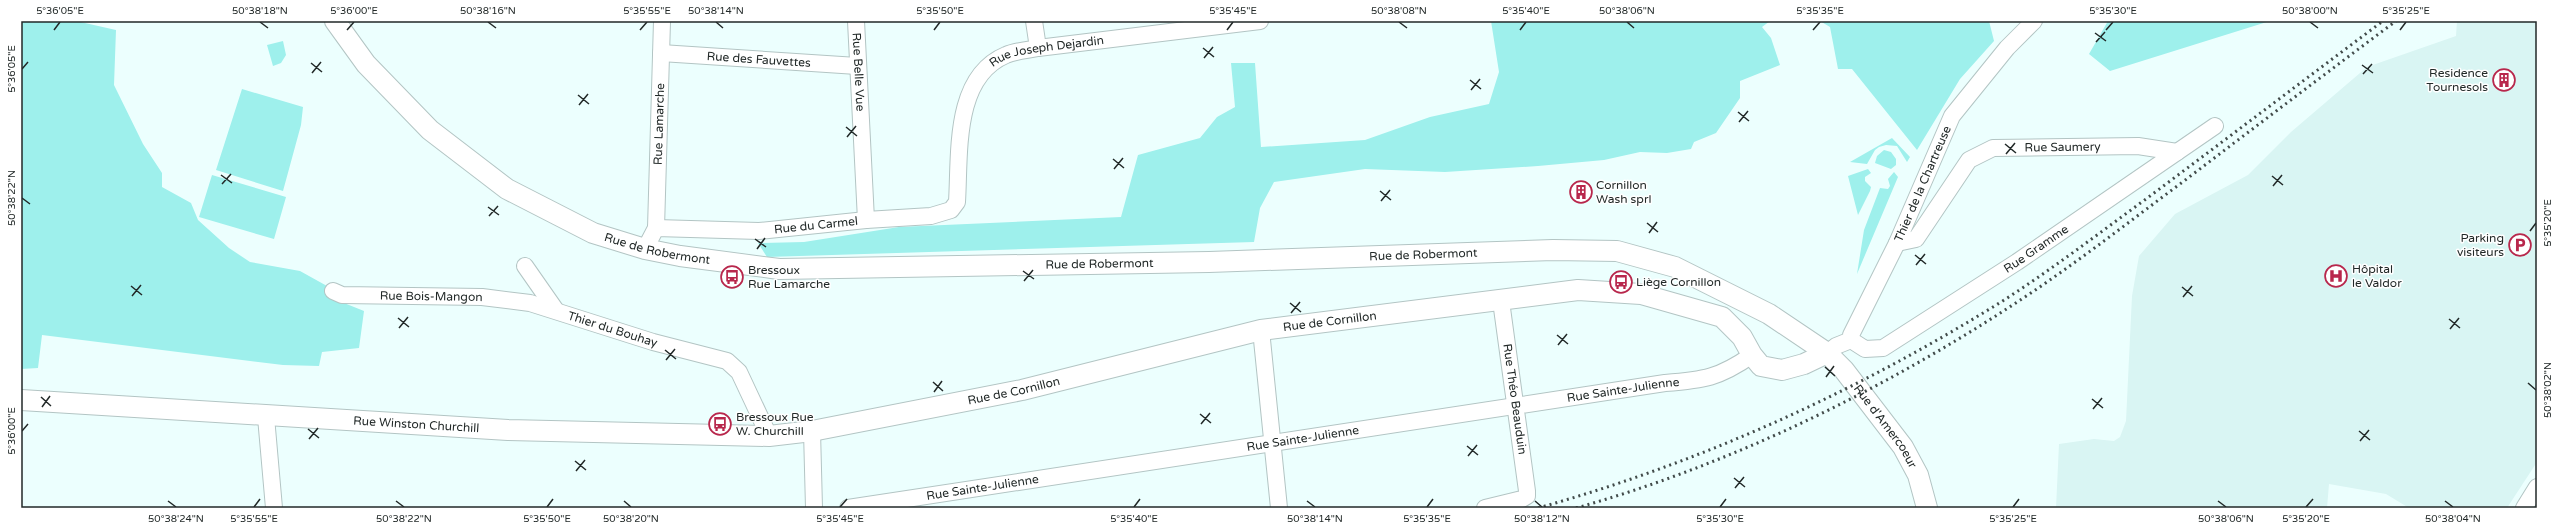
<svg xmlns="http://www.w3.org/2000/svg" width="2558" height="529" font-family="'Varela Round',sans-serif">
<rect width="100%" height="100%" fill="#ecfffe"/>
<path fill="#d9f5f3" d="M2457,21h80v441l-30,46h-98l-23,-14 -57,-10 -2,24h-271l3,-64 35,-5 20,2 6,-4 6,-16 6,-125 7,-40 36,-42 73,-39 43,-43 76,-65 89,-31z"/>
<path fill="#9ef0ec" d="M21,21h55l40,9 -2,55 29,59 19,29v14l29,16 7,17 31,28 21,14 50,9 27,15 17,17 20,8 -5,37 -37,4 -3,14 -36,-1 -241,-30 -4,33 -17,1z
M1491,21h279l-8,6 9,11 9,27 -40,16v17l-24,35 -22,9 -3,7 -24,4 -27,-1 -36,8 -66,6 -93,6 -80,-3 -91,13 -14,26 -6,34 -487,15 -9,-14 46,-1 95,-15 222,-10 17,-62 62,-17 17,-21 18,-10 -4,-44h24l6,84 104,-7 65,-23 59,-13 10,-32z
M1820,21h169l5,20 -34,38 -43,71 -65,-81h-14l-8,-42z
M2108,21h162l-160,50 -21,-17z
M283,41l3,14 -5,8 -8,3 -6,-21z
M242,89l61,18 -2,18 -18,66 -67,-21z
M1892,138l18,19 -3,5 -10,-16 -11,-1 -7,2 -4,3 -8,14 -17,-2z
M1884,150l7,2 5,7v6l-5,4 -16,-6 2,-7z
M1868,169l3,4 -6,4v4l6,6 -1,4 -12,24 -10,-39z
M1894,172l4,5 -41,97 7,-44 16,-42 8,1 2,-3 -2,-7z
M212,175l74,22 -12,42 -75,-22z"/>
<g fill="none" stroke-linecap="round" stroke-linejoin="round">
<g stroke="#b3c5c4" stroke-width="18">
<g id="minor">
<path id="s1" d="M856,21l10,199"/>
<path d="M1034,21l4,27"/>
<path id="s2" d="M661,53l196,13"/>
<path id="s3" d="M656,228l6,-207"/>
<path id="s4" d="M1897,243l19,-4 53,-79 24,-12 145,-2 39,6"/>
<path id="s5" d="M645,249l11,-21 103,3 107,-11 65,-4 20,-6 6,-8c3,-48 -4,-125 49,-147 9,-4 22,-5 32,-7l222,-27"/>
<path d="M525,266l30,43"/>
<path id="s6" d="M333,291l9,4 140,2 48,6 123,39 74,19 12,11 30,64"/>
<path d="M1261,330l18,178"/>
<path id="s7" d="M1851,340l14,9 18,-1 134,-86 198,-136"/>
<path id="s8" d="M1827,353l9,-7 15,-6v-5l46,-92 55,-127 55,-68 27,-27"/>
<path d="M266,417l8,91"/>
<path d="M812,431l2,77"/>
<path id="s9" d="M848,508l817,-125c39,-3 54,-5 87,-28"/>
<path d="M1485,508l37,-9 5,-3v-5l-26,-190"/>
<path d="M2524,508l13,-21"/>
</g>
</g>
<g stroke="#b3c5c4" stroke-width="22">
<g id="major">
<path id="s10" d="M335,21l31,43 64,66 77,59 86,44 52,16 35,7 99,13 430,-7 344,-12 64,1 58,16 94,47 58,39 17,17 59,77 15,28 9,33"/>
<path id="s11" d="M21,400l487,30 261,6 43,-5 210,-41 239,-60 317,-40 63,4 81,23 20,20 10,18 9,11 21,4 22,-6 23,-11"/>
</g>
</g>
<use href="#minor" stroke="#fff" stroke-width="16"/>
<use href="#major" stroke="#fff" stroke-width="20"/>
<path stroke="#424b4a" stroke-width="3" stroke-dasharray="2 4" stroke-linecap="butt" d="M1538,508c164,-46 318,-116 463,-206 50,-32 97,-68 145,-103 79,-59 158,-119 237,-178
M1576,508c150,-42 301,-115 432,-200 61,-39 118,-84 176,-127 71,-54 141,-107 212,-160"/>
</g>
<path fill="none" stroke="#222928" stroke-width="1.5" d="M260,22l8,6M488,22l8,6M716,22l7,6M1399,22l8,6M1627,22l7,6M2310,22l8,6M54,30l6,-8M347,30l7,-8M640,30l7,-8M934,30l6,-8M1227,30l6,-8M1520,30l6,-8M1813,30l7,-8M2106,30l7,-8M2400,30l6,-8M2095,33l11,8M2096,42l9,-10M1203,48l11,9M1204,58l9,-11M311,63l11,9M2362,65l11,8M22,69l6,-7M312,73l9,-11M2363,74l9,-10M1470,80l11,9M1471,90l9,-11M578,95l11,9M579,105l9,-11M1738,112l11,9M1739,122l9,-11M846,127l11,9M847,137l9,-11M2005,144l11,9M2006,154l9,-11M1113,159l11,9M1114,169l9,-11M221,175l11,8M2272,176l11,9M222,184l9,-10M2273,186l9,-11M1380,191l11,9M22,198l8,6M1381,201l9,-11M488,207l11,8M489,216l9,-10M1647,223l11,9M2530,231l6,-8M1649,233l8,-11M755,239l11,8M757,249l8,-11M1915,255l11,9M1916,265l9,-11M1023,271l11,8M1024,281l9,-11M131,286l11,9M2182,287l11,9M132,296l9,-11M2183,297l9,-11M1290,303l11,9M1291,313l9,-11M398,318l11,9M2449,319l11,9M399,328l9,-11M2450,329l9,-11M1557,335l11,9M1558,345l9,-11M665,350l11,9M666,360l9,-11M1825,367l10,9M1826,377l8,-11M933,382l10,9M2528,383l8,7M934,392l8,-11M41,397l10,9M2092,399l11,9M42,407l8,-11M2093,409l9,-11M1200,414l11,9M1201,424l9,-11M308,429l11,9M22,431l6,-7M2359,431l11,9M309,439l9,-11M2360,441l9,-11M1467,446l11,9M1468,456l9,-11M575,461l11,9M576,471l9,-11M1734,478l11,9M1735,488l9,-11M168,501l8,6M396,501l8,6M624,501l7,6M1307,501l8,6M1535,501l7,6M2218,501l8,6M2445,501l8,6M254,507l6,-8M547,507l6,-8M840,507l7,-8M1134,507l6,-8M1427,507l6,-8M1720,507l6,-8M2013,507l6,-8M2306,507l7,-8"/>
<defs>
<g id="building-ring" transform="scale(1.15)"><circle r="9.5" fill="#fff" stroke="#b8274c" stroke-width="1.5"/><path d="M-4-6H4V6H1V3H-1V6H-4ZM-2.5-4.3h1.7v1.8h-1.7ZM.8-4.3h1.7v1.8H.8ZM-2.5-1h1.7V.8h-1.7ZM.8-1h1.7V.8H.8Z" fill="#b8274c"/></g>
<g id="parking-ring" transform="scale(1.15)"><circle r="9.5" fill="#fff" stroke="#b8274c" stroke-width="1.5"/><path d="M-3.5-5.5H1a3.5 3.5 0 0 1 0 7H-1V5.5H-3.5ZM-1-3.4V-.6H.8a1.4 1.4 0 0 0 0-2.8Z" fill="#b8274c"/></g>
<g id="hospital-ring" transform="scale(1.15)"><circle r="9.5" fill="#fff" stroke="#b8274c" stroke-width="1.5"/><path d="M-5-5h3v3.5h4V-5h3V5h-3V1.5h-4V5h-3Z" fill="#b8274c"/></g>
<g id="bus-ring" transform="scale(1.15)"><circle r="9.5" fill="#fff" stroke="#b8274c" stroke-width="1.5"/><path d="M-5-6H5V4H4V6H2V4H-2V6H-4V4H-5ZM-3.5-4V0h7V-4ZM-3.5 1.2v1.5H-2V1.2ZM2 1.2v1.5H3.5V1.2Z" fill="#b8274c"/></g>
</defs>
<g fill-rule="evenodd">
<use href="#building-ring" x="2504" y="80"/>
<use href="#building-ring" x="1581" y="192"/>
<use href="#parking-ring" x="2520" y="245"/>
<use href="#hospital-ring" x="2336" y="276"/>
<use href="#bus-ring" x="732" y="277"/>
<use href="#bus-ring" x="1621" y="282"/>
<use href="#bus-ring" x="720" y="424"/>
</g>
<g text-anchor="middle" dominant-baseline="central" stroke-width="3" stroke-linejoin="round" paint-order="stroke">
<g font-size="12" fill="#222928" stroke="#fff">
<text stroke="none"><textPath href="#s5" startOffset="535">Rue Joseph Dejardin</textPath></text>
<text stroke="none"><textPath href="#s2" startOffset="98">Rue des Fauvettes</textPath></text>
<text stroke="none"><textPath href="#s1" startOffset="51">Rue Belle Vue</textPath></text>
<text stroke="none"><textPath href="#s3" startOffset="104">Rue Lamarche</textPath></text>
<text stroke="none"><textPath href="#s4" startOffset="211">Rue Saumery</textPath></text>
<text stroke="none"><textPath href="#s8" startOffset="200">Thier de la Chartreuse</textPath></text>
<text stroke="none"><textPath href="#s5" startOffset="184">Rue du Carmel</textPath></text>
<text stroke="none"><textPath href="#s10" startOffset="405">Rue de Robermont</textPath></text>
<text stroke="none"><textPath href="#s7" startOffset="217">Rue Gramme</textPath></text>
<text stroke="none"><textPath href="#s10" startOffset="1173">Rue de Robermont</textPath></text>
<text stroke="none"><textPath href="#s10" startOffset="849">Rue de Robermont</textPath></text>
<text stroke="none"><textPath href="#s6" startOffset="99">Rue Bois-Mangon</textPath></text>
<text stroke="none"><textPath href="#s11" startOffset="1322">Rue de Cornillon</textPath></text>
<text stroke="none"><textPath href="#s6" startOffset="285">Thier du Bouhay</textPath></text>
<text stroke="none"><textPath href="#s11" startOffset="998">Rue de Cornillon</textPath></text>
<text stroke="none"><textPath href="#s9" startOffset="784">Rue Sainte-Julienne</textPath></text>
<text transform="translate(1515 399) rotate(82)">Rue Théo Beauduin</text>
<text stroke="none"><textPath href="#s11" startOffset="396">Rue Winston Churchill</textPath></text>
<text stroke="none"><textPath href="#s10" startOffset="1696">Rue d'Amercoeur</textPath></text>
<text stroke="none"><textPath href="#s9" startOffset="460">Rue Sainte-Julienne</textPath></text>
<text stroke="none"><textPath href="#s9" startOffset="136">Rue Sainte-Julienne</textPath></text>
</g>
<g font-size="12" fill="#222928" stroke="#fff" text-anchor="start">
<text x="2488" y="73" text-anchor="end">Residence<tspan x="2488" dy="14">Tournesols</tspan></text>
<text x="1596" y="185">Cornillon<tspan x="1596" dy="14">Wash sprl</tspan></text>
<text x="2504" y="238" text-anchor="end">Parking<tspan x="2504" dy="14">visiteurs</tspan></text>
<text x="2352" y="269">Hôpital<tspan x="2352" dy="14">le Valdor</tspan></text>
<text x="748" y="270">Bressoux<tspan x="748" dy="14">Rue Lamarche</tspan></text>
<text x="1636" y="282">Liège Cornillon</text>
<text x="736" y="417">Bressoux Rue<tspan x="736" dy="14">W. Churchill</tspan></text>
</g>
</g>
<rect width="2558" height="529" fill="none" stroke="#ffffff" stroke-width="44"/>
<rect x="22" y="22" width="2514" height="485" fill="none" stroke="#222928" stroke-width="1.5"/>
<g font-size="10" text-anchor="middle" fill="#222928">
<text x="60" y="14">5°36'05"E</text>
<text x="260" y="14">50°38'18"N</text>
<text x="354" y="14">5°36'00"E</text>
<text x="488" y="14">50°38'16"N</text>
<text x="647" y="14">5°35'55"E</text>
<text x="716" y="14">50°38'14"N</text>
<text x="940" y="14">5°35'50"E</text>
<text x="1233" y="14">5°35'45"E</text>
<text x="1399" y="14">50°38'08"N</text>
<text x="1526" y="14">5°35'40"E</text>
<text x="1627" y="14">50°38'06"N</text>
<text x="1820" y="14">5°35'35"E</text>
<text x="2113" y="14">5°35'30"E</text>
<text x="2310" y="14">50°38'00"N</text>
<text x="2406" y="14">5°35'25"E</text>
<text transform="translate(11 69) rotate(-90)" y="4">5°36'05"E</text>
<text transform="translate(11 198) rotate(-90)" y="4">50°38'22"N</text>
<text transform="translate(2547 223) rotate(-90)" y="4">5°35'20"E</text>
<text transform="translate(2547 390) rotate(-90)" y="4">50°38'02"N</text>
<text transform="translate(11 431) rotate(-90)" y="4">5°36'00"E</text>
<text x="176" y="522">50°38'24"N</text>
<text x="254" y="522">5°35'55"E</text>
<text x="404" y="522">50°38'22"N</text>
<text x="547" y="522">5°35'50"E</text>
<text x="631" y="522">50°38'20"N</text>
<text x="840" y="522">5°35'45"E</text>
<text x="1134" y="522">5°35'40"E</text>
<text x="1315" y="522">50°38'14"N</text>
<text x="1427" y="522">5°35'35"E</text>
<text x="1542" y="522">50°38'12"N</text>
<text x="1720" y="522">5°35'30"E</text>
<text x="2013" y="522">5°35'25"E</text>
<text x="2226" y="522">50°38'06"N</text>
<text x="2306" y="522">5°35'20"E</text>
<text x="2453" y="522">50°38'04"N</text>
</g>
</svg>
